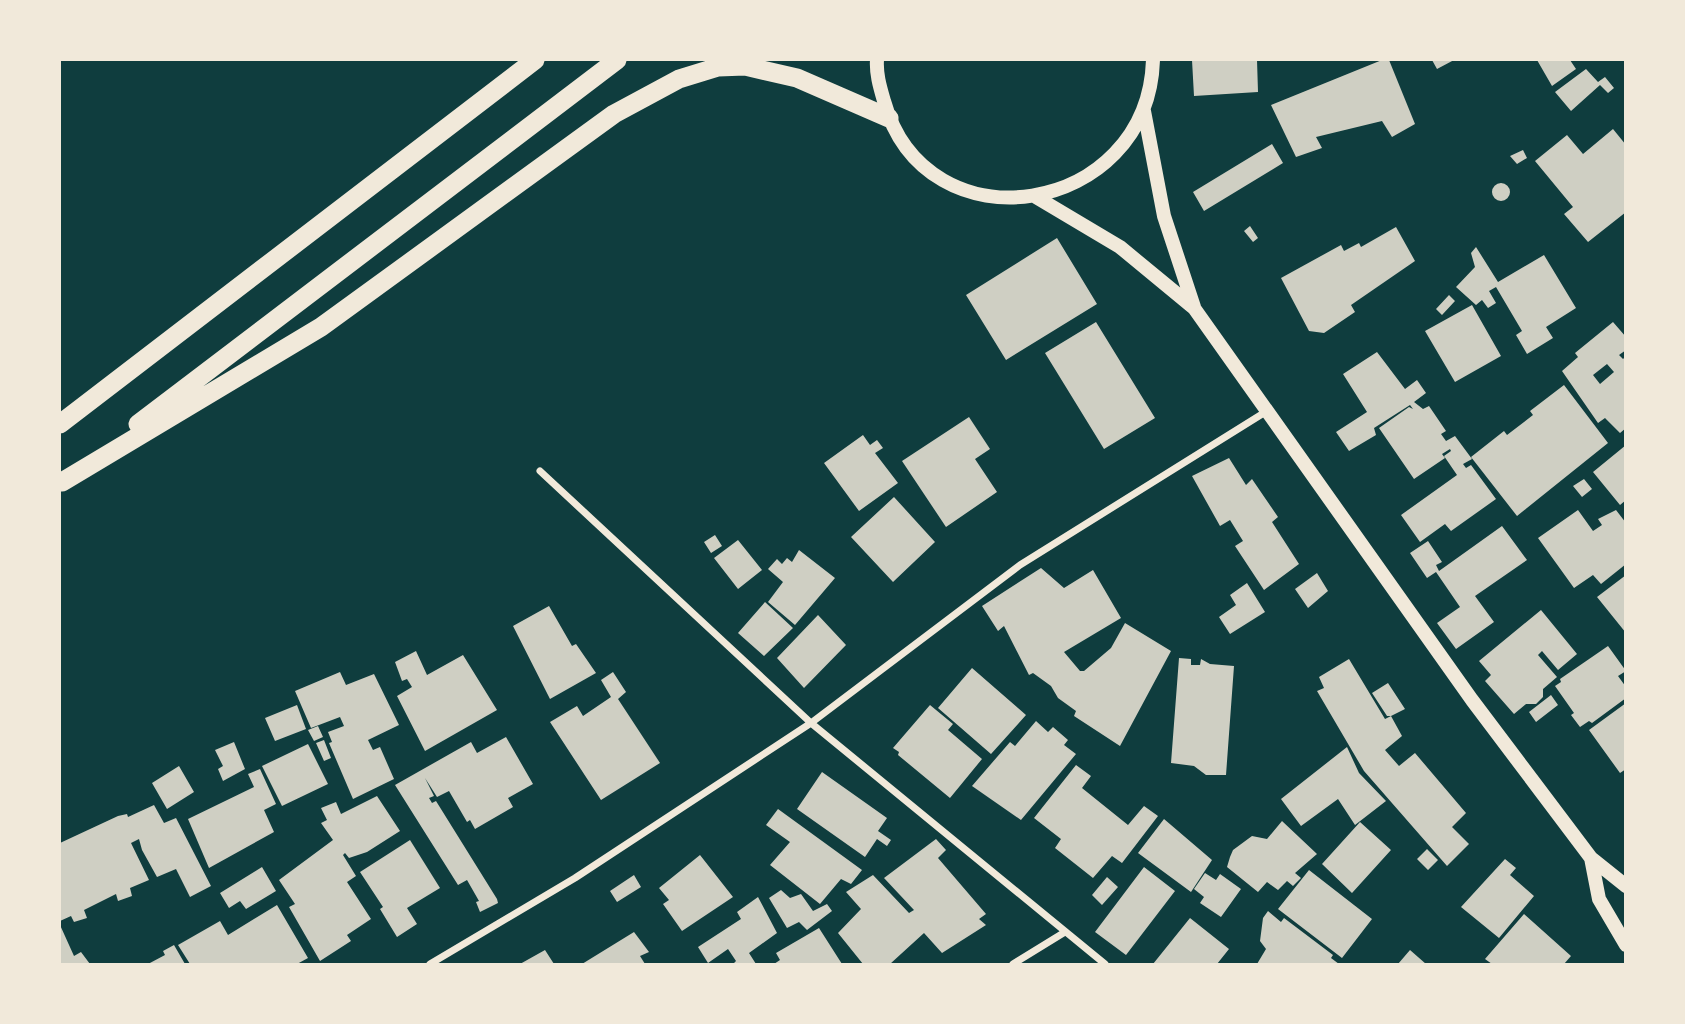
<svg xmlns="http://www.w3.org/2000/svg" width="1685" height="1024" font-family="Overpass,sans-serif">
<rect width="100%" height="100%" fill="#0f3d3e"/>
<path fill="#cfcfc3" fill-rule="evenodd" d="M1192,60h65l1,32 -64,4z
M1382,60h7l26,64 -23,13 -10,-16 -66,16 6,11 -26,9 -25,-52z
M1432,60h22l-17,9z
M1537,60h33l6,9 -24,17z
M1586,69l12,13 7,-5 9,11 -6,5 -8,-8 -29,26 -16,-19z
M1613,129l13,16v67l-38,30 -24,-28 9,-7 -38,-46 32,-26 16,19z
M1272,144l11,19 -79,48 -11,-19z
M1523,150l4,8 -10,6 -7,-8z
M1492 192a9 9 0 1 1 18 0a9 9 0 1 1-18 0Z
M1250,226l8,12 -5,4 -9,-11z
M1396,227l19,34 -64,44 4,7 -31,21 -15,-2 -28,-53 60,-33 3,6 15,-8 2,4z
M1057,238l40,66 -91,56 -40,-65z
M1476,247l22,35 46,-27 32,53 -30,19 7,11 -26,16 -11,-19 6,-4 -26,-44 -7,4 7,12 -8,5 -6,-8 -6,5 -20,-18 19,-20 -4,-14z
M1449,295l6,6 -13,14 -6,-6z
M1472,305l29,51 -46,26 -30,-51z
M1096,322l59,96 -51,31 -59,-96z
M1613,322l13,15v13l-7,5 4,4 3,-3v72l-6,5 -15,-15 -7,5 -36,-52 16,-14 -3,-4zM1607,364l7,8 -14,12 -7,-9z
M1377,352l28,37 12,-9 9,13 -12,9 9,7 6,-3 17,25 -5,3 5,7 9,-5 17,23 -9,5 3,4 5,-3 25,34 -45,32 -6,-7 -25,18 -19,-27 56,-40 -13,-19 7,-5 -1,-2 -8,5 3,4 -31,21 -35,-51 30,-21 4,2 -3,-4 -36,23 2,7 -27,16 -13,-19 31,-20 -24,-38z
M1564,385l44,58 -91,73 -46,-59 33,-26 3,4 26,-20 -3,-4z
M969,417l21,32 -15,10 22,33 -51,35 -44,-66z
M863,435l7,10 7,-5 6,8 -8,5 23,30 -39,28 -35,-48z
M1626,445v55l-6,5 -27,-33z
M1229,458l17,27 6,-6 26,38 -6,5 27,42 -35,26 -29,-44 8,-5 -13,-21 -10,6 -28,-50z
M1584,479l8,10 -10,8 -9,-11z
M894,497l41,45 -42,40 -42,-45z
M1578,510l15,21 9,-6 -4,-6 18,-9 10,13v41l-25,20 -8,-9 -19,13 -36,-50z
M1502,526l25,34 -52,36 19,26 -38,27 -19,-26 23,-16 -24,-35 -9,6 -17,-25 18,-12 14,21 -6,3 3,6z
M715,535l7,11 -11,7 -7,-11z
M738,540l24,30 -24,19 -24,-31z
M799,550l36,28 -40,47 -27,-23 15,-20 -15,-13 9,-10 5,5 5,-6 5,4z
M1041,568l23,20 29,-18 28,48 -57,34 16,19h4l27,-23 14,-25 46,28 -51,95 -46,-30 2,-5 -18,-13 -7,-12 -18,-13 -4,2 -25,-49 -6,5 -16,-25z
M1317,573l11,18 -20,17 -13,-19z
M1626,575v58l-29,-36z
M1247,583l18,29 -35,22 -11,-17 17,-12 -6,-10z
M765,602l28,26 -29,28 -26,-23z
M549,606l23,40 4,-2 20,29 -46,26 -37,-73z
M1541,610l36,44 -19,16 -16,-19 -4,4 19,22 -14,12v8l-7,7h-10l-12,10 -29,-33 6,-6 -12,-14z
M818,615l28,30 -42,43 -27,-30z
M1608,646l18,25 -8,5 8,11v11l-34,25 -3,-2 -9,6 -9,-12 3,-2 -19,-27 6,-4 -1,-3z
M416,651l11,24 36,-20 34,55 -72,41 -28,-55 15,-9 -5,-8 -5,2 -7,-19z
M1179,658l12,1v6h9l1,-6 9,5 24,2 -8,109h-20l-12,-9 -23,-3z
M1349,659l36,60 6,-3 11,20 -17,14 14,16 16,-13 51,60 -14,14 17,17 -22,22 -83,-95 -47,-80 7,-3 -5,-11z
M972,668l54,47 -35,39 -53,-46z
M340,672l6,13 28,-11 25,51 -31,15 5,10 7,-3 14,32 -41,20 -24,-56 3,-1 -4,-10 16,-6 -4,-9 -29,11 -16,-37z
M613,672l13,20 -8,7 42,64 -59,37 -51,-78 27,-16 6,10 28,-19 -10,-17z
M1388,683l17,26 -14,7h-4l-15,-23z
M1551,695l7,10 -22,17 -7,-10z
M1626,703v66l-6,4 -31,-43z
M297,705l9,24 -31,12 -10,-23z
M930,705l23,19 -5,6 34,29 -32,39 -52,-43 1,-3 -6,-4z
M1036,721l12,11 5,-5 15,13 -4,5 12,9 -55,66 -49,-34 38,-44 5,4z
M318,726l5,11 -9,4 -6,-11z
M506,737l27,47 -25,14 5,9 -38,22 -5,-9 -3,2 -18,-31 -12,6 -12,-19 9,18 -5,2 3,5 4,-2 61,98 1,4 -18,9 -4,-10 3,-1 -12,-21 -9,5 -63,-100 76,-43 6,11z
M324,740l7,18 -7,3 -8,-18z
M234,742l11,27 -22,12 -5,-12 5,-3 -8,-16z
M308,744l20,40 -46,22 -20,-40z
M1347,747l12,26 27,28 -31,24 -17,-26 -37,27 -20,-27z
M1076,765l15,11 -9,12 46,37 16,-19 14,10 -36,47 -10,-7 -19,22 -38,-30 6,-9 -27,-21z
M179,766l15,26 -27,17 -15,-26z
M260,769l16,35 -12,6 10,22 -65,36 -21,-49 66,-32 -6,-13z
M822,772l65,46 -9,13 13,9 -4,6 -10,-7 -12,18 -68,-48z
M377,796l23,35 -33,21 -18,6 -4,-5 -2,2 13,21 -9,6 24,37 -24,16 4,6 -31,20 -31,-54 6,-3 -16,-24 54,-40 -12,-17 6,-3 -6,-12 15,-6 5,12z
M154,805l10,18 12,-5 35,68 -21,11 -14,-28 -19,8 -15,-27 -3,-11 -8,4 18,37 -19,8 2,8 -14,5 -2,-7 -32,16 3,8 -13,4 -3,-6 -11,5v-78l58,-27 9,-2 1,3z
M778,809l84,61 -11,14 -10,-5 -21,25 -50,-39 20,-23 -24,-17z
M1164,819l48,41 -21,32 -53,-39z
M1282,821l35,33 -22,19 6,5 -8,8 -6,-5 -9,9 -11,-8 -9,10 -31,-25 3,-10 3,-7 19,-14 15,3z
M1360,822l31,28 -39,43 -30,-29z
M936,839l10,11 -8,8 48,56 -7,5 7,6 -44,28 -18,-20 -34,31h-27l-25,-31 23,-24 -15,-17 27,-17 36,38 5,-3 -30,-32z
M410,840l30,48 -33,20 10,16 -20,13 -17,-28 3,-2 -23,-35z
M1427,849l11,11 -10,10 -11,-11z
M700,855l33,42 -51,34 -19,-27 6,-4 -10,-12z
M1505,859l11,9 -6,7 24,21 -35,42 -38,-31z
M262,867l14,24 -30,18 -6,-8 -11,7 -9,-15z
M1144,867l31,24 -49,64 -31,-23z
M1309,870l63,49 -30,39 -64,-49z
M1205,873l11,7 4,-6 21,15 -20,28 -21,-14 4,-6 -10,-8z
M634,875l7,12 -24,15 -7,-11z
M1107,877l11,10 -16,18 -10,-10z
M781,890l9,8 11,-4 12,17 14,-7 5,7 -25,19 -8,-8 -12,6 -18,-30z
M758,897l19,36 -28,20 7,11h-23l3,-3 -8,-12 -20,14 -10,-16 43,-28 -4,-7z
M277,905l31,53 -11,6h-107l-12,-19 42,-24 8,14z
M1268,911l13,11 3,-4 49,37 -2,3 8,6h-82l9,-15 -6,-8 3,-23z
M1524,914l47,42 -7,8h-72l-7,-5z
M1190,918l39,31 -12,15h-64z
M60,925l14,31 7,-4 9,12h-30z
M819,928l23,36h-68l6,-4 -4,-7z
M634,932l15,20 -9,4 5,8h-63z
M174,945l11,19h-37l17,-9 -2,-4z
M545,950l9,14h-34z
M1410,950l16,14h-28z"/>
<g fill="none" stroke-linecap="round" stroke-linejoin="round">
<path stroke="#f1e9da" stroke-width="7" d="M540,471l271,252 294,241
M430,964l145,-86 236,-155 209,-158 247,-154
M1013,964l52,-32"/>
<path stroke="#f1e9da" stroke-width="14" d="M877,60c-1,14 3,27 7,41 42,151 264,115 269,-41
M1144,111l20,105 30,91
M1036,197l84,50 74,61 278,392 119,158 35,28
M1591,858l8,41 27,46"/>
<path stroke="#f1e9da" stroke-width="19" d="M60,424l475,-364
M138,424l479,-364
M62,482l259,-155 293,-213 65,-35 39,-12 27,-1 52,12 92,40"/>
</g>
<rect width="1685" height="1024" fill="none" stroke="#f1e9da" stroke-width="122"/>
</svg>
